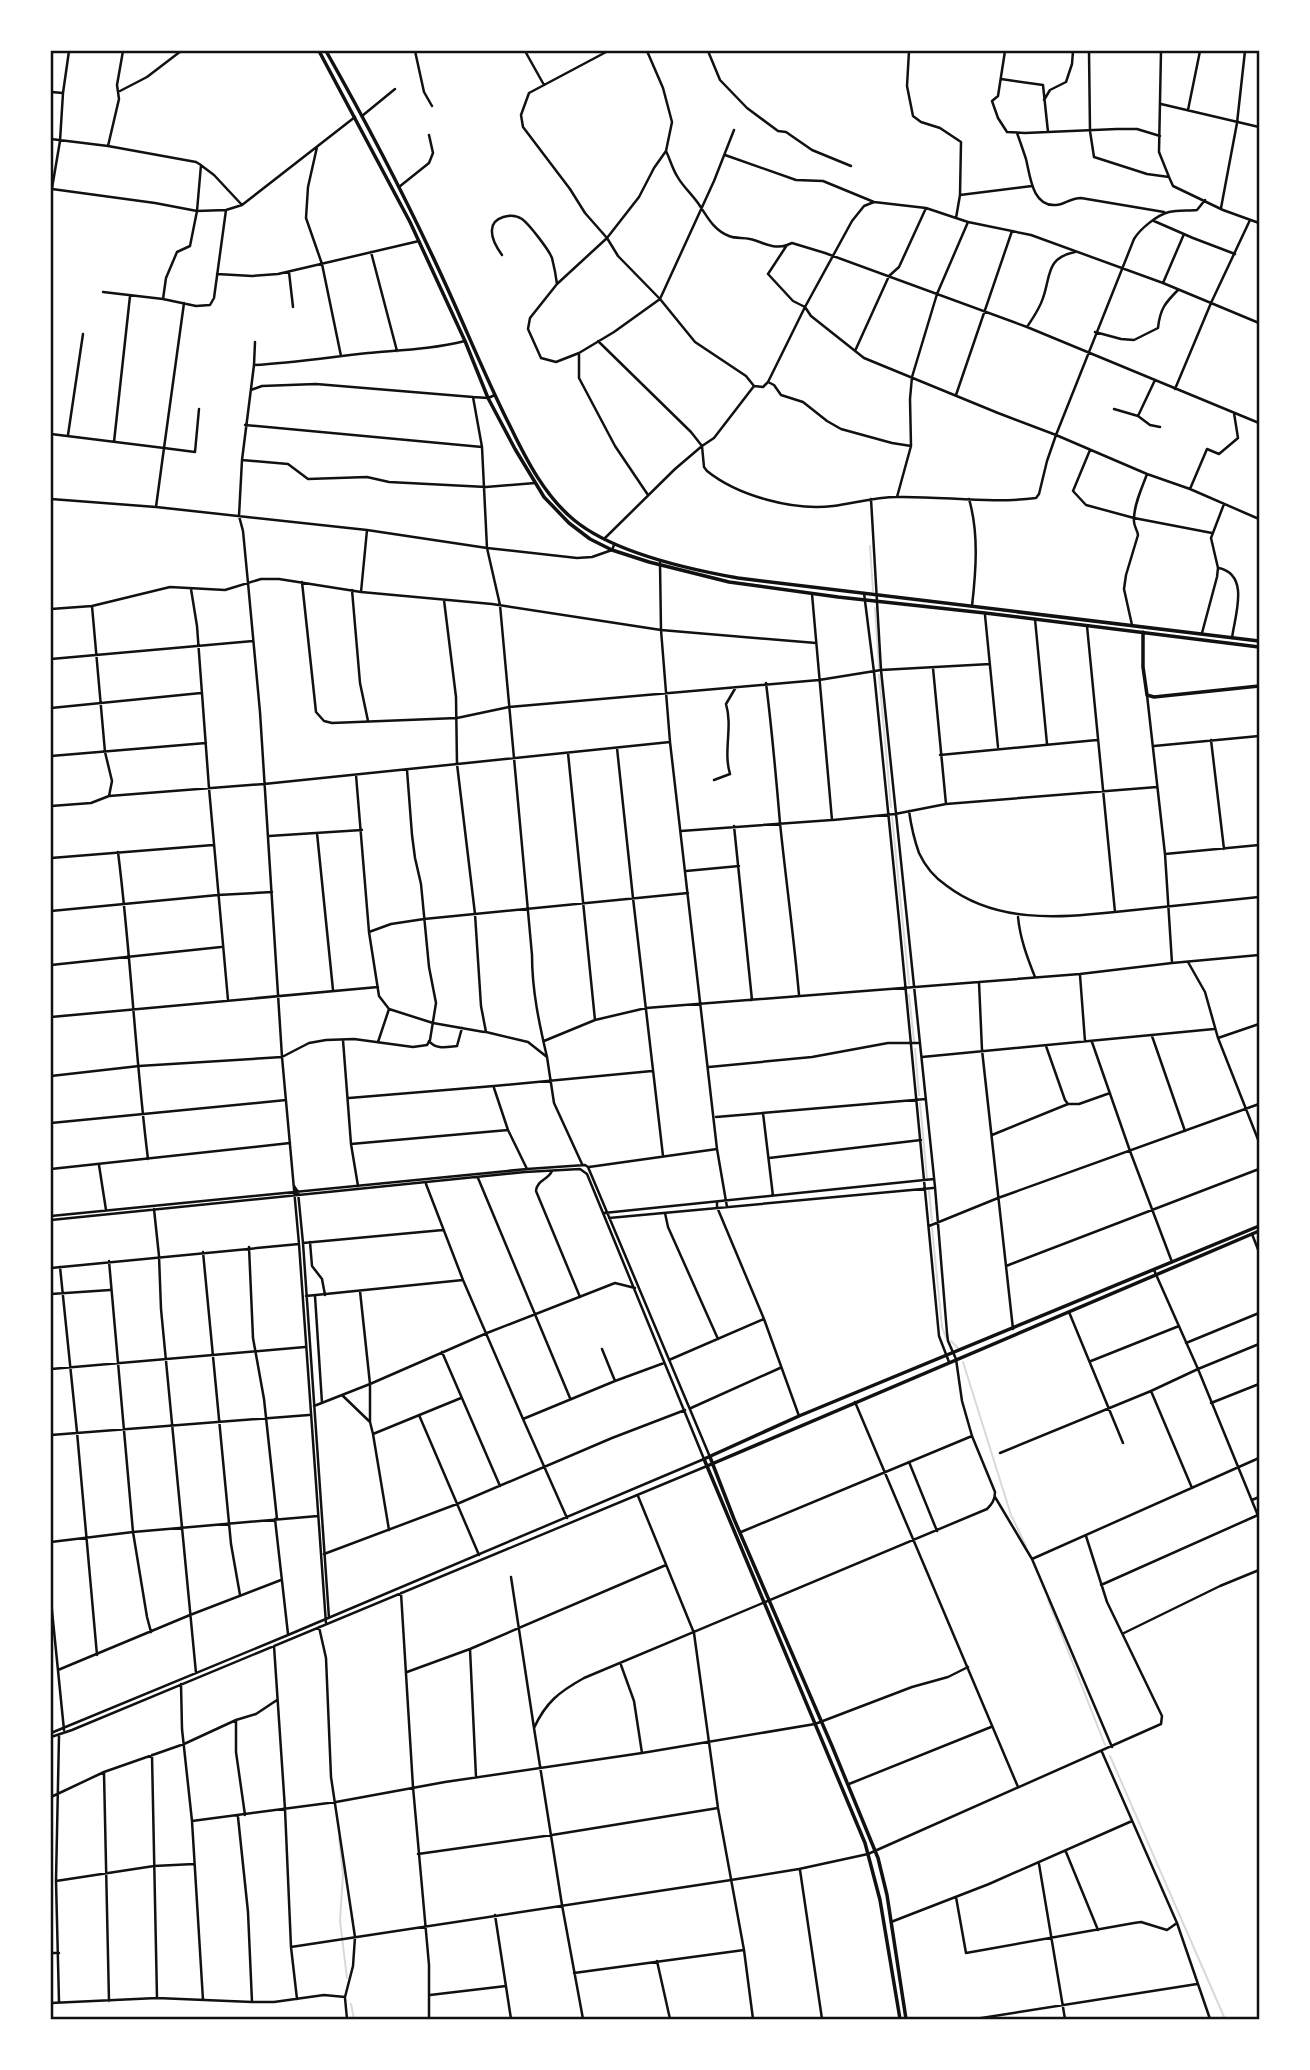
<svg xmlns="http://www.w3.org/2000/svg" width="1310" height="2070" font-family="'Nunito Sans',sans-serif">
<rect width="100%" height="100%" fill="#fff"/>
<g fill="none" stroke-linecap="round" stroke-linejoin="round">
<path stroke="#d9d9d9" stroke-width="2" d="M870,546l3,45
M875,608l4,60
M879,675l12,132
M892,817l17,167
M909,995l5,46
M915,1049l4,46
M920,1103l7,75
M929,1191l3,30
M932,1228l10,99 4,11
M951,1341l7,7
M963,1362l48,153 15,31
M1048,1600l57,145
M1110,1756l115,263
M339,1838l4,36 -3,47 7,57
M351,2004l3,15"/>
<path stroke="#111" stroke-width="2.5" d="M415,51l9,41 8,14
M525,51l19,34
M608,51l-79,42 -8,22 2,12 47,62 15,24 22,25 11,18 42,43 35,43 51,34 8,10
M647,51l16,37 9,34 -6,29 -12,17 -15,29 -32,41 -50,46 -27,34 -2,11 13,29 15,4 23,-9 35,-21 46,-33 54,-118 20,-51
M708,51l12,29 27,28 31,23 8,1 26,18 39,16
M909,51l-2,35 6,30 8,6 19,6 21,14 -1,53 -4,23
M1005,51l-7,45 -6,5 6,17 9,14 18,1 92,-4h20l23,7
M1089,51l1,80 4,26 53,17 22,3 4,9 50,24 36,13
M1161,51l-2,101 10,25
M1001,79l42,6 5,47
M120,91l27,-14 34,-26
M51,92l12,1
M1044,100l6,-10 16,-8 6,-18 1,-13
M1161,104l98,23
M1188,110l12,-59
M362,116l33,-27
M1017,133c3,8 6,17 9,26 4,16 6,48 30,46 8,0 14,-7 25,-7l83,14
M51,139l57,7 88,16 5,3 -4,46 29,-1 16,-5 113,-88
M108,146l11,-47 -2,-14 6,-34
M317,147l-9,40 -2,31 16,46 19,92
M666,151c4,8 6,17 11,25 6,11 16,19 23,30 8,12 14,24 29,30 7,3 14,1 21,3 13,3 23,11 37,6l-19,29 25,27 12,6 6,9 53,42 134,55 58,22 91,39 43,15 69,30
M725,155l71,25 27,1 51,21 52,6 42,14 63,13 132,48 96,40
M202,166l12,9 28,30
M399,187l30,-24 4,-10 -4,-18
M52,189l103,14 42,8 -7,35 -13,6 -11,26 -3,21
M51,194l9,-53 3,-48 6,-42
M960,195l72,-9
M1221,208l16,-85 8,-72
M1154,221l39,17 42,16
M787,245l5,-2 33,10 202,74 232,96
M371,252l26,99
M502,255c-5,-7 -11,-16 -10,-25 0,-13 20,-18 30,-11 7,5 27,31 30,39 2,8 4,18 5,26
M289,272l4,35
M217,274l35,2 26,-2 141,-33
M1163,283l21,-49
M103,292l60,7 33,7 14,-1 4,-7 12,-88
M184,303l-20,145 31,4 4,-43
M1027,327c6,-9 13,-19 16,-29 8,-23 3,-40 32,-46
M1095,332l26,7 13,1 24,-12c2,-19 7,-25 20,-38
M598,341l93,91 11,14 2,21 3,4c31,25 87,40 126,35 22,-3 42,-9 64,-9 46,-1 93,7 139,1l3,-4 8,-33 9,-26 78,-196c6,-10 23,-24 35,-27 9,-2 19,-1 28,-2l8,-10
M255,342l-1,23 -12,95 -3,56 4,15 5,52 12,129 22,345 17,187 27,380
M855,351l34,-75 10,-9 27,-59
M579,353v25l36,68 33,49
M254,365c39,-2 76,-8 114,-12 33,-3 65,-4 97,-12
M768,382l6,3 7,10 22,7 24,19 14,8 51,14 19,3
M1175,389l36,-86 39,-83
M251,390l11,-4 54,-2 157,13 15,1 7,-3
M956,395l56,-164
M473,397l9,50 5,101 13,57 32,350c0,35 7,68 15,102
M1114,409l24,7 17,-36
M1138,416l12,9 10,2
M245,425l237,22
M51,434l113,14 -8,59
M68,435l15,-101
M114,442l16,-146
M1090,450l-17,41 13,14 48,13 78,15
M242,460l46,4 20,15 59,-2 22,5 97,5 49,-4
M1190,489l17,-40 12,5 19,-16 -4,-25
M897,497l14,-51 -1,-47 2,-22 25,-83 31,-72
M51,499l105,8 211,23 120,18 90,10 15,-1 20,-7 2,-5
M969,499c10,34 7,72 3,107
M604,539l71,-70 27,-23 12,-8 40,-52 9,1 5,-5 37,-75 47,-86 12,-15 10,-4
M660,563l1,67 9,112 47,407 10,58
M1219,568c31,7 16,47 13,70
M302,582l14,130 8,9 8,2 125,-5 52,-11 310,-27 62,-10 109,-6
M191,589l6,37 12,162 19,212
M352,590l8,93 8,38
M361,592l6,-62
M864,593l10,79 25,248 40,416 10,26
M444,600l12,97 1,67 18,150 6,92 5,26 42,10 19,15 7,46 28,61
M92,606l13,146 7,29 -3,15
M51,609l41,-3 78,-19 55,3 36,-11h18l82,13 131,12 169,26 155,13
M985,615l13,132
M1035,619l12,125
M1132,625l-8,-36 2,-14 12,-40c-1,-6 -5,-10 -4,-16 0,-15 8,-31 13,-45
M1087,626l28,286 144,-15
M1202,633l15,-56 1,-9 -7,-30 13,-34
M51,659l202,-18
M933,668l13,136
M766,683c6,47 10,93 14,140 6,58 14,115 19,172
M1147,695l18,159 7,109 87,-8
M51,708l150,-15
M1211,740l13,109
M1154,746l105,-10
M617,748l16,150 30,258
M568,753l27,267
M940,755l157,-15
M51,756l155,-13
M356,775l13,157 10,64 10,13 -11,33
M714,780l16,-6c-7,-23 3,-47 -4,-70l10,-17
M51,806l40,-3 18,-7 155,-12 406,-42
M909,811c2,14 5,28 10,42 6,13 16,25 28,33 49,37 110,32 168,26
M833,820l62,-6 51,-10 211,-17
M734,826l18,174
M681,831l151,-11 -20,-226
M317,833l16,157
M269,836l93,-6
M118,852c13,102 17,204 30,307
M1165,854l94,-9
M51,858l162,-13
M686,871l53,-5
M51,911l167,-16 54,-3
M1018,917c2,21 9,40 17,60
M369,932l22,-8 33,-5 264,-26
M1188,962l17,30 13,46 41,104
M51,965l170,-18
M1080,975l5,66
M389,1009l44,14 51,9
M51,1017l327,-30
M1152,1036l33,95
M1218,1038l41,-14
M343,1040l8,104 7,42
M429,1041c7,9 18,6 28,5l5,-18
M544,1041l51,-21 51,-12 333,-26
M1092,1042l38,109 42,111
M1046,1046l19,54 3,4
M922,1057l292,-28
M709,1067l103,-10 76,-14h32
M51,1076l88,-10 143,-9 27,-14 17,-3 28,-1 59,8 14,-2 3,-5 6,-37 -7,-36 -8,-83 -6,-26 -3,-23 -5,-65
M494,1088l14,42 19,39
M349,1098l145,-12 158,-15
M763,1113l10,83
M716,1117l210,-18
M51,1123l235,-23
M992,1135l76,-31h11l31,-11
M351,1144l157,-14
M769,1158l152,-18
M99,1165l7,45
M589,1167l128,-18
M51,1169l239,-26
M552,1171c-4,9 -15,9 -16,20l44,106
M478,1178l92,220
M426,1184l37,96 60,139 92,-38 49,-18
M294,1186l4,6 5,51 26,375
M717,1202v5l47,112 35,97
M154,1209l5,47 2,53 35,364
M604,1213l330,-34
M665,1213l3,14 50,112
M51,1216l476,-47 58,-4 3,2 122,290
M609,1218l324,-30
M51,1220l474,-48 55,-3 7,5 117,285 -416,176 -237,98
M929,1226l69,-28 261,-94
M1252,1234l7,18
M310,1242l2,24 10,13 3,16
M303,1243l140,-13
M249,1247l4,91 11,61 13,120
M203,1252l28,292 9,51
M109,1261l24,271 14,85 4,15
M1006,1266l253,-97
M60,1267l17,165 20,223
M51,1268l248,-24
M1154,1270l44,99 61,149
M360,1291l10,93v38l3,12 16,96
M51,1294l59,-4
M306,1296l157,-16
M315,1296l7,107
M1069,1312l54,131
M1013,1329l-31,-279 -3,-68 101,-8 92,-11
M1186,1343l73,-30
M602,1349l13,32
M442,1352l58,134
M669,1360l95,-41
M1091,1361l88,-35
M51,1369l254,-22
M1151,1391l41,97
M342,1395l28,27
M855,1402l163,385
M1211,1403l48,-19
M314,1406l56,-22 117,-51 128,-50 20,5
M691,1408l89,-40
M419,1415l60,140
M523,1419l44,99
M373,1434l88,-36
M51,1435l258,-20
M1000,1453l151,-62 47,-22 61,-25
M909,1462l28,69
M638,1496l56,137 24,175 26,142 9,69
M995,1497l37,62 80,188
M1252,1500l7,-3
M275,1519l13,115
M741,1532l231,-96
M51,1542l82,-10 185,-16
M324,1554l133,-50 155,-66 73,-28
M1032,1559l227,-101
M511,1577l23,151
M1101,1585l157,-70
M401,1593l12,194 16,178v54
M51,1601l13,129
M1124,1633l96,-47 39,-16
M274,1646l11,163 6,138 6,52
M470,1649l6,128
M621,1665l13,36 8,52
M58,1670l132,-55 91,-35
M407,1672l63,-23 196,-84
M181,1684l1,45 10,92 11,179
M236,1720l20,-6 21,-14
M59,1736l-3,145 3,121
M51,1737l21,-7 635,-264
M1102,1752l75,171 33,96
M152,1755l5,243
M104,1773l5,228
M849,1784l142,-57
M51,1797l53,-25 80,-28 52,-24v32l9,63
M238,1817l10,95 4,90
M192,1821l144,-19 109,-20 197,-29 173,-29 97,-37 36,-10 20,-10
M1066,1852l32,78
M418,1854l134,-19 166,-27
M1039,1864l26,155
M800,1870l22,149
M56,1881l98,-15 40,-2
M956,1897l10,56 168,-30 7,-1 26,8 10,-7
M495,1915l16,104
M891,1922l98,-38 143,-63
M291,1947l440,-67 68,-11 69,-15 293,-130 1,-8 -55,-114 -21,-66
M51,1953h8
M657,1961l13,58
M574,1973l170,-23
M430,1995l76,-9
M345,1998l2,21
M51,2003l106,-5 95,4h22l50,-7 21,2 8,-31 2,-29 -24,-160 -5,-119 -7,-31
M583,2019l-21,-114 -28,-177c12,-26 25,-36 50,-50l403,-169c5,-5 8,-9 8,-17l-23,-56 -10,-35 -6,-42 -8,-18 -1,-8 -12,-146 -54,-517 -10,-171
M975,2019l222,-35"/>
<path stroke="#111" stroke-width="3.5" d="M319,51l91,171 55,119 23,57 27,51 29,48 25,26 21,16 22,11 37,12 80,20 109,15 147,16 274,34
M326,51c43,76 83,153 119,232 22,48 42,98 66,145 16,33 34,68 63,92 40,33 113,49 164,58l521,63
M1143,632v35l4,28 7,2 105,-11
M710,1457l24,62 98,227 46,112 9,37 19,124
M707,1466l552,-235
M900,2019l-20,-119 -15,-57 -161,-384 95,-43 460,-190"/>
</g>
<rect width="1310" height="2070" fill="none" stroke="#ffffff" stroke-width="105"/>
<rect x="52" y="52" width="1206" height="1966" fill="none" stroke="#111" stroke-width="2.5"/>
</svg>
